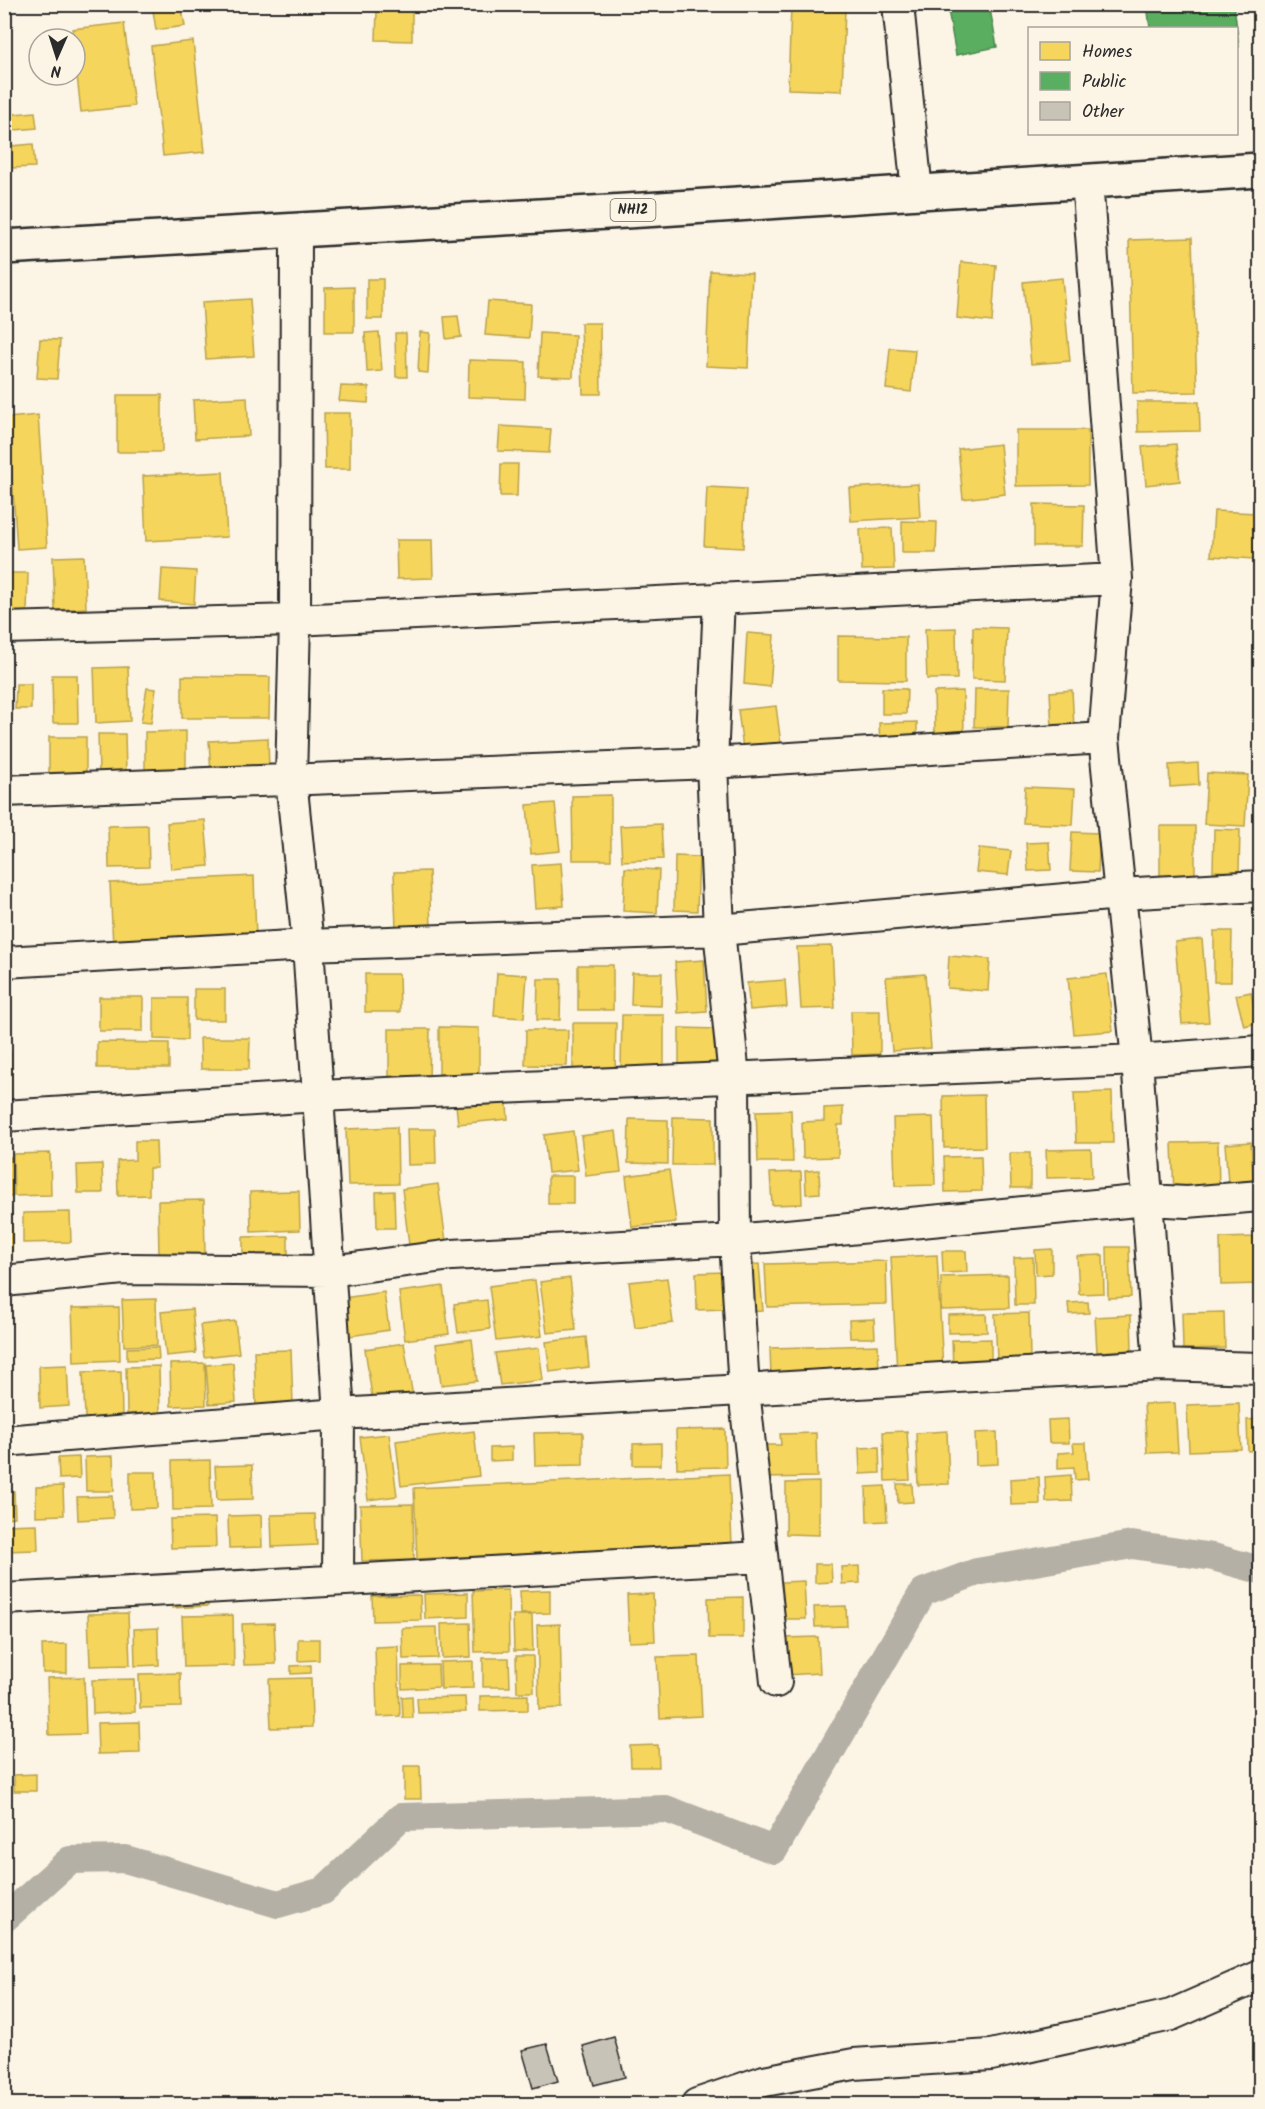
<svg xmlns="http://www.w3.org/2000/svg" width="1265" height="2109" font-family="Kalam,sans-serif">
<rect width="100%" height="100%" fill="#fcf5e5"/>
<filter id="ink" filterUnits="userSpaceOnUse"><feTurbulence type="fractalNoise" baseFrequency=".0167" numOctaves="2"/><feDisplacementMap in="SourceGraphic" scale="12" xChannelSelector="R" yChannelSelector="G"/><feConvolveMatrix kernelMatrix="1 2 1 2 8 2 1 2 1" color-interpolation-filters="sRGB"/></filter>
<g filter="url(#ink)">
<path fill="#f6d55c" stroke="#b9a24d" stroke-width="1.5" d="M152,4h29l4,22 -29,4z
M791,6l54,2 -3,83 -54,-2z
M377,10l35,1v30l-36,-1z
M124,23l10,83 -53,6 -6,-55v-18h-2l-1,-10z
M193,41l12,111 -42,4 -12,-110z
M35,112l2,16 -33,3v-16z
M33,144l2,23 -23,1 -1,-22z
M1192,238l5,154 -64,1 -4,-153z
M961,262l35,3 -4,57 -35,-4z
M710,271l42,2 -4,95 -42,-2z
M1062,278l8,83 -39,3 -8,-82z
M367,279h16v40h-16z
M354,287v45h-29v-44z
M250,299l4,57 -48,3 -4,-57z
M488,301l43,3 -2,34 -44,-3z
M458,316l3,21 -15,2 -2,-22z
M581,323h19l1,71h-18z
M379,332l3,39 -15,1 -2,-39z
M420,332l10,1 -2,40 -10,-1z
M395,333h11l1,44h-11z
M540,333l35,2 -2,42 -35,-1z
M40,339l20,1 -3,39 -20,-1z
M890,348l25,2 -4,42 -25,-3z
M469,360l57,2 -1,37 -57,-2z
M341,386l28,1 -1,16 -29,-2z
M117,395h45v57h-45z
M247,397l2,39 -54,3 -2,-39z
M1137,402h62l1,29 -62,1z
M324,413h26v56h-25z
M38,415l9,132 -30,2 -9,-131z
M500,426l51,3 -2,24 -51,-2z
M1016,430h72v55l-72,1z
M1000,444l5,50 -42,5 -5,-50z
M1176,444l4,37 -34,4 -4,-38z
M501,464h17l-1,32h-17z
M223,472l4,65 -81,4 -3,-65z
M918,484l2,33 -69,4 -2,-33z
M707,487l39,2 -3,59 -39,-2z
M1034,504l50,1 -1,41h-49z
M1214,511l43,2 -3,46 -43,-3z
M902,521l35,1 -1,31h-34z
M892,528l2,41 -32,1 -2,-41z
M396,540h36l1,38 -36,1z
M84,556l2,52 -31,2 -2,-53z
M162,569l34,2 -2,33 -34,-3z
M4,573h24l-1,42h-23z
M973,627l34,1 -2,52 -33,-1z
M956,628l1,51h-30l-2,-50z
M747,633l27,2 -4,52 -26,-3z
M838,636l68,1v44l-68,-1z
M128,667l2,54 -34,2 -2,-55z
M52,675h25l1,48h-25z
M182,676l88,1 -1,41h-87z
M16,684h15v25h-16z
M147,688l9,1 -5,34 -10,-1z
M882,688l25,1 -1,25h-24z
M975,689h34l-1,38h-34z
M1072,690l2,38 -22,1 -2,-37z
M963,691l1,41 -29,1 -1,-41z
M776,706l5,38 -38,5 -5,-39z
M917,722v22l-37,1 -1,-22z
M186,731v44h-41v-43z
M98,734h27l1,39h-27z
M49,737h37v43h-37z
M268,738l1,33 -58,3 -2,-33z
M1198,763l1,22 -29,2 -1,-22z
M1207,773l41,2 -3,51 -41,-2z
M1025,787l50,2 -2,36 -50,-2z
M611,795v65h-38l-1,-64z
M555,803l5,48 -29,3 -4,-49z
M205,820l4,46 -38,3 -4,-46z
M661,824l2,35 -41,2 -2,-35z
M148,825l1,42 -40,1 -1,-42z
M1160,826h35v54h-35z
M1214,829l26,1 -1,42 -26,-1z
M1072,832l28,1 -2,39 -28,-1z
M1049,842l2,28 -23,1 -2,-28z
M979,848l32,3 -3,24 -32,-3z
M675,856l24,1 -2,54 -23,-1z
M561,863l3,43 -29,2 -3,-43z
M625,868l34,2 -2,43 -34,-2z
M429,871l2,57 -35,1 -2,-57z
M254,876l2,63 -143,7 -3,-63z
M1259,930h1v52z
M1214,931h18l-1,51h-17z
M1202,939l7,83 -27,2 -7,-82z
M832,946l3,62 -34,1 -4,-62z
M949,956l41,3 -2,32 -41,-3z
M704,960l3,51 -29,2 -3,-51z
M578,965h35v45h-35z
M497,973l30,2 -3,43 -30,-2z
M632,973h30l-1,33 -30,-1z
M365,974h34l1,38h-35z
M925,974l6,74 -39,3 -6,-74z
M1107,974l6,57 -39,3 -6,-56z
M538,979h23l-1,41h-23z
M785,980l2,27 -37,3 -3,-27z
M194,989h31v31h-31z
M1251,992l6,31 -13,3 -8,-31z
M99,997h44v34h-44z
M154,998h33v42l-33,-1z
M851,1011h29v43l-28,1z
M622,1015h42v54h-43z
M573,1023h43l-1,51h-42z
M439,1027l40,1v46h-40z
M679,1028l39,1 -1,45 -38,-1z
M389,1029h41l-1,56h-40z
M526,1030h42l-1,36 -42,-1z
M200,1038h50l-1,31h-48z
M97,1042l72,1v25h-72z
M4,1052h7v49h-7z
M506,1091l2,28 -50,5 -3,-28z
M1112,1092l1,51h-37l-2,-50z
M984,1095l1,52 -41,1 -1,-52z
M843,1107v18h-5v32l-35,1 -1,-36 22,-1v-13z
M791,1110l2,52h-35l-2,-51z
M673,1117l40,1v47h-41z
M933,1117l2,68 -40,1 -2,-68z
M629,1119l39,1v44l-40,-1z
M397,1127l1,57 -50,1 -2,-56z
M407,1129h28l1,35 -28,1z
M573,1131l5,39 -30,3 -4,-38z
M616,1131l5,41 -35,4 -5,-40z
M135,1141h21l1,27h-8v27l-31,1 -1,-35 18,-1z
M1218,1142l1,51 -45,2 -2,-52z
M1251,1142l3,50 -25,3 -4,-51z
M1091,1149l1,28 -45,1 -1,-28z
M50,1153l1,42 -37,1 -1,-42z
M1010,1153h20v35h-19z
M981,1156l1,35 -37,1 -1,-35z
M4,1157h7l1,40h-8z
M102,1164l1,29h-25l-1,-28z
M669,1170l7,52 -44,5 -6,-51z
M819,1170l1,23 -14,1 -1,-23z
M801,1172l1,32 -30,1 -2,-32z
M548,1176h25v28h-25z
M438,1184l8,57 -37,4 -7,-56z
M299,1191l1,39 -49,2 -1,-40z
M394,1191l1,37h-18l-1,-36z
M204,1200l1,56 -46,1 -1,-56z
M11,1208l1,44 -8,1v-44z
M70,1212l1,30 -48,1v-30z
M288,1236v18l-45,1v-18z
M1258,1237l2,47 -39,1 -1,-47z
M1107,1247h22l2,50 -23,1z
M1052,1249v25l-16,1 -1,-25z
M942,1251h24l1,21 -24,1z
M937,1255l6,116 -46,2 -6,-116z
M1103,1255l1,38 -25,1 -2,-38z
M1033,1257l1,48h-19l-1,-47z
M886,1261l1,43 -120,3 -2,-43z
M759,1264l4,47 -19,1 -4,-46z
M724,1272l1,37 -28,1 -1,-37z
M1008,1275l1,33 -68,2v-33z
M570,1278l6,52 -29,3 -7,-51z
M667,1278l6,45 -38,5 -6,-46z
M535,1280l7,56 -46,5 -7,-55z
M443,1286l6,48 -44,6 -6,-48z
M384,1292l5,38 -39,6 -6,-38z
M156,1299l1,46 -33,1 -2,-46z
M487,1300l3,29 -32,4 -4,-29z
M1088,1302l1,11 -20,1 -1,-11z
M119,1307l1,53 -46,2 -2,-54z
M192,1309l4,44 -30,3 -5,-44z
M1224,1312l1,36 -42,1 -1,-36z
M1029,1313l1,46 -33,1 -2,-46z
M986,1314l1,18 -39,1v-18z
M1131,1315l1,35 -35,2 -2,-35z
M874,1319l1,19h-25l-1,-18z
M235,1321l4,32 -35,4 -4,-32z
M586,1337l3,30 -39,5 -4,-30z
M472,1339l5,42 -36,4 -5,-41z
M991,1339v29l-38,1 -1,-29z
M404,1343l9,54 -40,6 -8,-54z
M878,1345l1,29 -108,3 -1,-29z
M158,1347l1,12 -32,1v-12z
M539,1348l4,32 -43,5 -5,-32z
M291,1350l2,54 -37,1 -2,-54z
M205,1363l1,42 -35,1 -1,-42z
M233,1363l3,39 -27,2 -3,-39z
M67,1365l2,41 -29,2 -1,-42z
M159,1366l1,47 -33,1 -1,-47z
M121,1371l1,46 -37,1 -2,-46z
M1175,1403l3,49 -31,1 -3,-49z
M1239,1403l2,46 -52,2 -2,-46z
M1068,1419l1,24h-20l-1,-23z
M1260,1419v31l-12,1 -1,-31z
M725,1429l1,38 -49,1 -1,-38z
M474,1431l5,45 -78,10 -5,-45z
M907,1431l3,49 -25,1 -2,-49z
M947,1431l2,53 -31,1 -2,-52z
M583,1432v33l-48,1 -1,-33z
M997,1432l1,32 -22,1 -1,-32z
M816,1433l1,44 -54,1 -1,-33h19l-1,-11z
M389,1434l8,62 -29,4 -8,-63z
M661,1443v22h-28v-21z
M1073,1443h13l2,36 -13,1 -1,-13 -16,1v-15l16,-1z
M512,1447v13l-22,1v-13z
M879,1447l1,26 -20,1 -1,-26z
M113,1456l1,35h-28l-1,-34z
M79,1457l1,21 -21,1 -1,-21z
M210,1460l1,49 -38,1 -1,-49z
M252,1465l1,34 -36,1 -2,-34z
M130,1472h26l1,36 -27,1z
M729,1474l3,71 -315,14 -3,-71z
M1071,1475l1,26 -26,1 -1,-25z
M1039,1477l1,27 -29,1 -1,-26z
M819,1482v53l-33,-1v-51z
M897,1484h15l1,18 -15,1z
M63,1486l1,29 -28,1v-29z
M885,1486l2,35 -20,1 -1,-35z
M4,1491h10l1,26 -11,1z
M112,1496l1,22 -35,2 -1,-23z
M413,1504l1,56 -52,1 -2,-56z
M315,1514l2,31 -45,2 -1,-32z
M261,1515l1,32 -33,1 -1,-32z
M215,1518l1,29 -45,1 -1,-29z
M37,1524l1,26 -34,1v-26z
M815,1564h16l1,18 -17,1z
M859,1566l1,17 -18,1 -1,-17z
M804,1581l2,38h-22l-2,-37z
M508,1590l1,61 -34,1 -2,-61z
M550,1590v23l-29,1 -1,-23z
M468,1593v24l-43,2 -1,-25z
M208,1594v12l-36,2 -1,-13z
M653,1594l2,47 -26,1 -2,-47z
M420,1595l1,25 -48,1 -1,-25z
M743,1597v41h-34l-1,-40z
M846,1606l1,20 -32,1 -1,-20z
M128,1613l2,52 -40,1 -2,-52z
M233,1615l1,51 -50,1 -2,-51z
M513,1615h19l1,36h-19z
M274,1623l2,41 -32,1 -2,-41z
M470,1623l1,34 -29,1 -1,-34z
M560,1624l2,84 -23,1 -2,-84z
M437,1627l1,31 -35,1 -1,-31z
M158,1628l1,37 -24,1 -1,-37z
M818,1637l2,36 -35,2 -2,-37z
M298,1639h21v21l-21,1z
M67,1644v29h-24l-1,-28z
M398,1646l2,70 -23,1 -2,-70z
M516,1656h17l1,36h-17z
M699,1656l3,60 -42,2 -3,-61z
M483,1658h26l1,29h-27z
M473,1661v27l-32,1 -1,-27z
M311,1665v8l-20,1v-8z
M438,1665l1,22 -37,2v-23z
M180,1673l1,34 -41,1 -1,-34z
M84,1677l2,57 -37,1 -2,-57z
M311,1678l1,49 -41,1 -2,-49z
M134,1679l1,33 -42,2 -1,-34z
M528,1695v15l-48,1v-15z
M412,1696l1,22h-10l-1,-21z
M465,1697l1,15 -48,1 -1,-15z
M139,1722l1,31 -42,1 -1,-31z
M658,1745l1,22h-28l-1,-21z
M404,1766h16l1,33h-17z
M36,1774v17h-22v-16z"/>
<path fill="#5aae61" stroke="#4c8751" stroke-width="1.5" d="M947,4h42l8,43 -41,8z
M1147,4h87l5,43 -3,1v-20h-86z"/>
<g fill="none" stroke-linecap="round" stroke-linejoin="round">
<path stroke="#b4b0a5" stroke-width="28" d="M4,1919l66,-59 55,-1 153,45 45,-13 78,-74 265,-8 108,41 149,-258 54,-20 155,-27 81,12 47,13"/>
</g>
<path fill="#c8c3b7" stroke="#2b2b2b" stroke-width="1.5" d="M614,2037l11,40 -31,8 -11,-39z
M547,2044l11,37 -25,7 -11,-38z"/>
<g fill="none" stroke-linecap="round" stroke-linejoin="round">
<g stroke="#2b2b2b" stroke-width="34">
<path id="minor" d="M898,4l19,188
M1087,180l30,399 -13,159 33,322 22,305
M296,230l-1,390 -4,159 17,166 31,469 -1,166
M719,598l-7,165 7,167 15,147 1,163 9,150 32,292
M4,628l291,-8 822,-41
M4,791l708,-28 392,-25
M4,962l304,-17 411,-15 401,-36 140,-8
M4,1116l315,-20 818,-36 123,-9
M4,1281l119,-12 207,2 122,-16 283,-15 412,-40 40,2 73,-6
M4,1441l335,-27 820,-49 101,3
M4,1599l758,-42
M697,2104l67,-23 90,-17 137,-9 180,-40 89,-39"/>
</g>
<g stroke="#2b2b2b" stroke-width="38">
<path id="trunk" d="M4,247l656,-38 600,-39"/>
</g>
<use href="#minor" stroke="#fcf5e5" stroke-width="30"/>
<use href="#trunk" stroke="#fcf5e5" stroke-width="33"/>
</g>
</g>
<g text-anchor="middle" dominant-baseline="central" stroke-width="6" stroke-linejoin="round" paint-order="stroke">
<rect fill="#fcf5e5" stroke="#6a6863" stroke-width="1.5" x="610.5" y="199" width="45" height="22" rx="4.5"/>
<g font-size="14" font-weight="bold" fill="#2b2b2b">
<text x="633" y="210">NH12</text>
</g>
</g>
<rect width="1265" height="2109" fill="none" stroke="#fcf5e5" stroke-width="24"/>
<rect x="12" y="12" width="1241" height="2085" fill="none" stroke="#2b2b2b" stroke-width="2" filter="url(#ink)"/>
<rect x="1028" y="27" width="210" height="108" fill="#fcf5e5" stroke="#a8a49b" stroke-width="1.5"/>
<rect x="1040" y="42" width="30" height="18" fill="#f6d55c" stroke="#a8a49b" stroke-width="1.5"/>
<text x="1082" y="57" font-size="18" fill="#2b2b2b">Homes</text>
<rect x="1040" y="72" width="30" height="18" fill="#5aae61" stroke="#a8a49b" stroke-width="1.5"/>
<text x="1082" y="87" font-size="18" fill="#2b2b2b">Public</text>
<rect x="1040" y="102" width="30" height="18" fill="#c8c3b7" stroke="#a8a49b" stroke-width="1.5"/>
<text x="1082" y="117" font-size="18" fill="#2b2b2b">Other</text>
<g transform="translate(57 57) rotate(183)"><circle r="28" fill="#fcf5e5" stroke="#a8a49b" stroke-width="1.5"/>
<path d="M0-4.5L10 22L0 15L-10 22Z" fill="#2b2b2b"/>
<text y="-9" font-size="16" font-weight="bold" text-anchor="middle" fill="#2b2b2b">N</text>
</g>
</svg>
